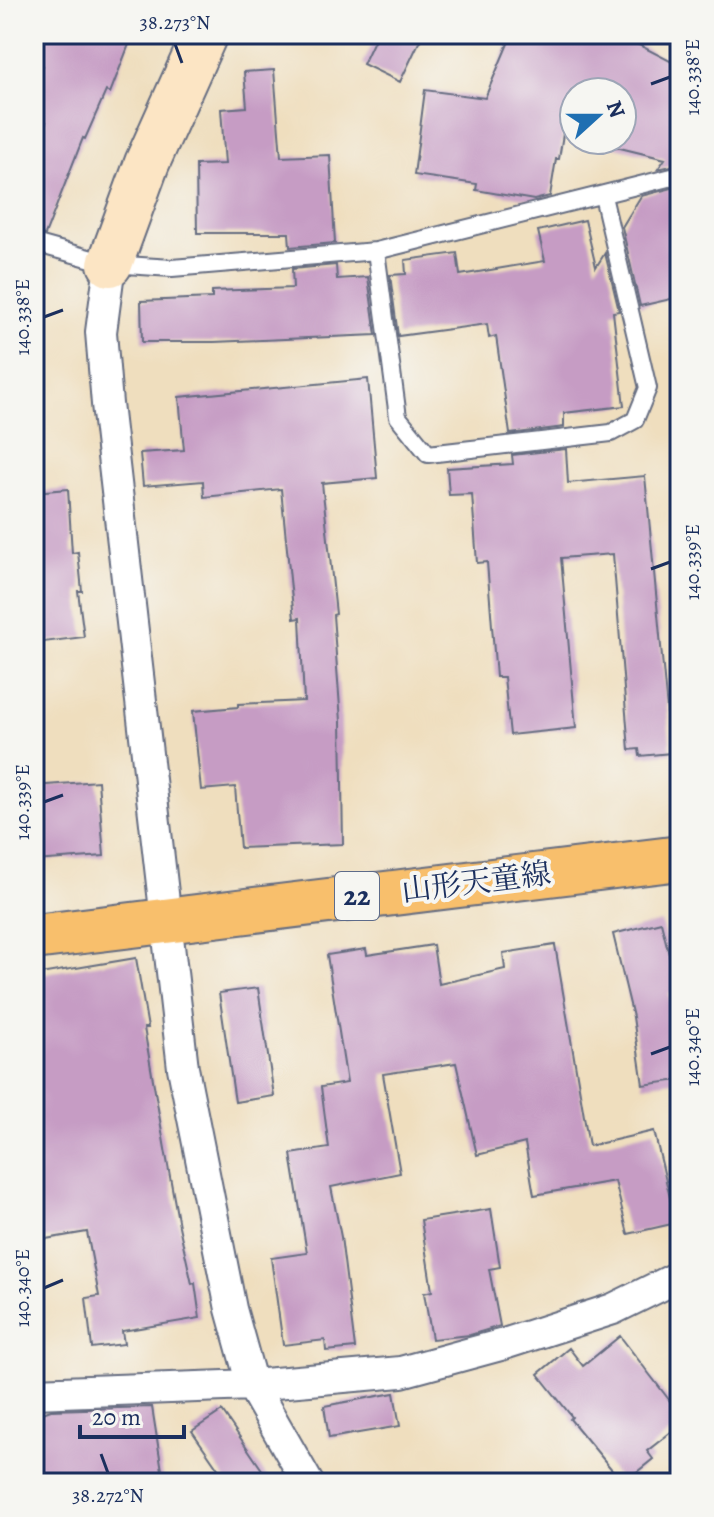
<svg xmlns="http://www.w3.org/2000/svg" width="714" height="1517" font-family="Alegreya,'Noto Serif JP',serif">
<rect width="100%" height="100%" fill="#f6f6f2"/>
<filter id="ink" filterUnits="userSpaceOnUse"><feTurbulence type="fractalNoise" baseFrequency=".0125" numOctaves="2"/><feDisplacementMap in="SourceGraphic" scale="16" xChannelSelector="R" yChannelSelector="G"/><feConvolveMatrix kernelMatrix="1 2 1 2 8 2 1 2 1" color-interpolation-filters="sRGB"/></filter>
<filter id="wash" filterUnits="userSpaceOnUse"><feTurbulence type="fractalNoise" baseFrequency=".006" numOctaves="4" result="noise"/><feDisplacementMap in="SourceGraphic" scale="32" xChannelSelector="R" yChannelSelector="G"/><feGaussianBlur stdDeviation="1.8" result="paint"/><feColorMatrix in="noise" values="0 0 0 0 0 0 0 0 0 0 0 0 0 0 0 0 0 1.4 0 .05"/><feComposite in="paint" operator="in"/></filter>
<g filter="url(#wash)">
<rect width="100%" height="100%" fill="#efdebe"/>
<g id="blocks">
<path fill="#c69cc4" d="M34,34h99l-23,59 -4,-2 -21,48 -2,-1 -38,97 -11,-3v-82l12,-28 -12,-5v-30l9,-21 -9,-4z
M377,34h46l-23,48 -37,-18z
M512,34h106l62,32v98l-22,5 7,-10 -78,-19h35v-48h-48v45l-11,-3 -4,25h-3l-6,37 -16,4 -58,-10 1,-6 -63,-9 11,-85 60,8z
M274,70l7,87 49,-2 5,88 -45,4 -1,-14h-92l-1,-68 29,-1 -4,-55 26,-2 -3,-35z
M680,186v111l-40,9 -18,-79 19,-31z
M585,220l11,47 9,-14 14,58 -6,1 11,94 -60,7v14l-54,7 -14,-98 -7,2 -2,-14 -89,12 -8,-61 16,-1 -1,-14 52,-7 3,22 85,-14 -7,-30z
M336,265l1,14 31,-2 8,58 -162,7h-72l-1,-41 71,-3v-7l81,-3 -1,-19z
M368,379l9,99 -55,5 14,131 -3,1 8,106 2,123 -103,4 -5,-61 -34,3 -8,-79 45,-4v-3l66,-3 -4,-83 -6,1 -13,-130 -77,8 -1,-16 -60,5 -3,-33 44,-3 -5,-53z
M566,449l2,34 77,-7 26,277 -31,3 -1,-7 -10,1 -16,-196 -52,4 15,170 -66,7 -6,-58h-8l-9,-115 -10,1 -5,-69 -23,1 -2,-27 66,-4 -1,-9z
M68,489l4,64 6,-1 4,39h-4l6,46 -48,6 -2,-21v-130z
M98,781l6,75 -70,5v-75z
M661,922l17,69 -9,2 11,87 -37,5 -10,-68 -20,-83z
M433,945l6,39 66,-15 -2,-16 52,-8 34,201 65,-15 22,92 -48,11 -13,-53 -81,14 -9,-52 -48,12 -21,-92 -73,11 17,99 -69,14 10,50 14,111 -29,3 -1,-11 -42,5 -12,-87 36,-5 -16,-99 38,-6 -8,-61 26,-4 -20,-128 39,-6 1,6z
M136,958l12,70h-4l21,121 14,77 13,58 3,-1 5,35 -78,13 2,13 -32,4 -6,-50 13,-2 -12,-64 -53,9v-266z
M258,988l16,108 -39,6 -16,-109z
M491,1209l9,58 -11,2 11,57 -30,9 -38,4 -8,-46 8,-2 -11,-71z
M620,1336l60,78v11l-33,26 6,8 -30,24 -53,-64 2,-2 -34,-43 31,-26 14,18z
M394,1393l6,33 -71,12 -5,-32z
M152,1407l12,76h-130v-67l17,-6z
M222,1411l49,72h-43l-36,-52z"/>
</g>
</g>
<g filter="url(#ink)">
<use href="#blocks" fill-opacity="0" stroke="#656c80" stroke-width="2"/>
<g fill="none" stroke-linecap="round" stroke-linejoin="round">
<g stroke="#656c80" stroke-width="20">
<path id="lane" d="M34,243l76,21 62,4 204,-17 304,-76
M376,251l22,166 30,37 183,-21 24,-13 13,-32 -45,-192"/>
</g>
<g stroke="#656c80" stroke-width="34">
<path id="street" d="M110,264l-9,68 6,72 76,664 48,241 21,76 56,98
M34,1393l218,-8 149,-13 103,-28 109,-35 67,-33"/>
</g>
<g stroke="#656c80" stroke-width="48">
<path id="secondary" d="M110,264l37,-101 58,-129"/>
</g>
<g stroke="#656c80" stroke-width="48">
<path id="primary" d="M34,937l646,-79"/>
</g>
<use href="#lane" stroke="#fff" stroke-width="16"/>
<use href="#street" stroke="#fff" stroke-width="30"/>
<use href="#secondary" stroke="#fce5c4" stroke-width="44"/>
<use href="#primary" stroke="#f8bf6c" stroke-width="44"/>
</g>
</g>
<path fill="none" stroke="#1b2f5e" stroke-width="3" d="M175,44l7,19M651,84l19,-7M44,317l19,-7M651,569l19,-7M44,802l19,-7M651,1054l19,-7M44,1288l19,-8M101,1454l7,19"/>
<g text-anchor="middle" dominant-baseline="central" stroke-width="8" stroke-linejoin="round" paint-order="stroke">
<rect fill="#f6f6f2" stroke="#5d6b8a" stroke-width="2" x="335" y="872" width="44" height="48" rx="6"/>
<g font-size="28" font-weight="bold" fill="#1b2f5e">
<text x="357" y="896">22</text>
</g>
<g font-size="30" fill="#1b2f5e" stroke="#f6f6f2">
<text transform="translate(476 882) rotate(-7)">山形天童線</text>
</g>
</g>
<rect width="714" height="1517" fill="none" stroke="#f6f6f2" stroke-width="88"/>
<g transform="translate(598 116) rotate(69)"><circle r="38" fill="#f6f6f2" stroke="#9ea6b7" stroke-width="2"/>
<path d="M0-6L14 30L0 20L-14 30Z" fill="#1f6fb2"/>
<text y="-12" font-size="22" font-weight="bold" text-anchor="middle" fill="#1b2f5e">N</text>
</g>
<path d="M80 1425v12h104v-12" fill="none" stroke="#1b2f5e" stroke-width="4"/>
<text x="92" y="1425" font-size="24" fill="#1b2f5e" stroke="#f6f6f2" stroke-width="6" paint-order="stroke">20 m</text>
<rect x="44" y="44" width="626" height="1429" fill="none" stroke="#1b2f5e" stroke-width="3"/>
<g font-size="20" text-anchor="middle" fill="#1b2f5e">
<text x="175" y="29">38.273°N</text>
<text transform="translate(692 77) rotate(-90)" y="7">140.338°E</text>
<text transform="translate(22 317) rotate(-90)" y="7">140.338°E</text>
<text transform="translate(692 562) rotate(-90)" y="7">140.339°E</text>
<text transform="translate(22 802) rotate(-90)" y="7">140.339°E</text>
<text transform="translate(692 1047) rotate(-90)" y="7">140.340°E</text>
<text transform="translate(22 1288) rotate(-90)" y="7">140.340°E</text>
<text x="108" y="1502">38.272°N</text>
</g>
</svg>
